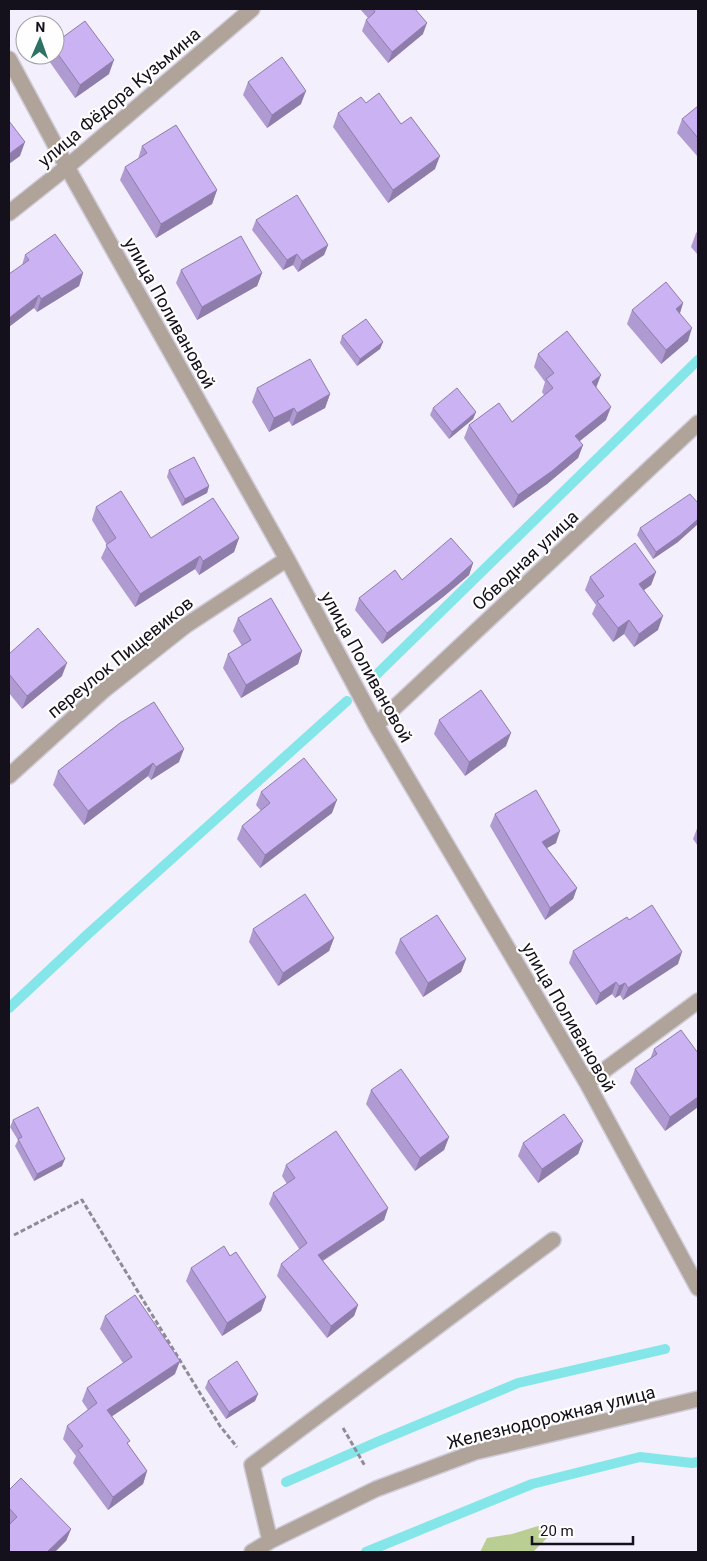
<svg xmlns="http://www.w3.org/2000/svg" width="707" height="1561" font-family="Roboto,sans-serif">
<rect width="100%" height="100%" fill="#f3effc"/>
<path fill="#bacd93" d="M538,1526l12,9 -17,17h-53l7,-14 25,-4z"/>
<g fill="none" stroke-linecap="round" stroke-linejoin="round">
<path stroke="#84e6e8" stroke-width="10" d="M372,679l326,-319
M9,1008l79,-74 259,-233
M286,1482l91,-40 141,-59 147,-34
M366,1552l166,-68 108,-27 52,6 6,-1"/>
<g stroke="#cfcbd8" stroke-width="18">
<path id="minor" d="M9,59l58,108 220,392 89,166 211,358 111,205
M9,213l58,-46 185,-158
M376,725l322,-302
M9,776l95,-86 81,-64 102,-67
M587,1083l111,-82
M270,1541l-18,-76 301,-225
M252,1552l18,-11 106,-52 99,-37 223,-53"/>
</g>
<path stroke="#8f8b97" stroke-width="3" stroke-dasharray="5 2.5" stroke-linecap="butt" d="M14,1235l68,-35 138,226 17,21
M343,1428l22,38"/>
<use href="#minor" stroke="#b0a49a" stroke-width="15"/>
</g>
<path fill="#af9ad1" d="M360,9h55l8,25 -35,29 -26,-32 4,-11 2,-2z
M55,43l54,31 -34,24 -28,-40 1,-3h7z
M248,82l53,22 -34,24 -24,-33z
M366,103l35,21 34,45 -47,34 -55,-76 5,-14z
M698,106v51l-21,-24 5,-14z
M142,146l75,44 -5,14 -56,34 -36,-58 5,-13 13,-8z
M256,220l72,25 -4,10 -26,17 -5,-7 -10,5 -31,-40z
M698,231v24l-7,-8 5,-14z
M25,255l58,18 -4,13 -42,26 -3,-4 -12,-43z
M181,270l81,3 -5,13 -60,34 -21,-37z
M683,303l-3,10 8,28 -27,23 -34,-40 5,-14z
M342,336l41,6 -3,7 -23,17 -17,-23z
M538,354l58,34 10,32 -27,21 4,4 -5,13 -31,26 -34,24 -49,-70 5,-13 43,-3 32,-27 -2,-3 3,-10 -11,-15z
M257,388l73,6 -5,14 -33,18 -3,-5 -20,11 -17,-30z
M433,408l43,4 -3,7 -24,20 -19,-24z
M169,470l40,16 -2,7 -25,13 -15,-29z
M96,507l55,31h88l-5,14 -35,23 -4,-6 -60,38 -34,-49 6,-13 -15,-25z
M640,528l38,14 -25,17 -16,-24z
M473,563l-4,12 -26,22 -61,47 -27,-34 4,-12 43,-18z
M656,572l-5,13 -7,5 14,40 -24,17 -10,-13 -11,8 -21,-28 4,-9 -11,-15 5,-13z
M238,618l64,33 -4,13 -57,34 -18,-30 5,-14 14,-8 -9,-15z
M9,654l53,22 -40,33 -13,-16z
M439,720l67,26 -41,30 -31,-42z
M120,723l59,39 -28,18 -3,-4 -64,49 -31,-40 5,-14z
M261,792l71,21 -72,55 -23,-29 5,-13 19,-15 -5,-6z
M495,814l61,29 -9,5 30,40 -4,11 -28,21 -55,-94z
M698,826v20l-5,-7z
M629,920l49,44 -55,36 -3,-5 -5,3 -3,-4 -16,11 -27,-42 4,-12z
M253,929l81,9 -5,13 -51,35 -29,-44z
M400,939l66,20 -5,13 -38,25 -28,-44z
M654,1049l44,4v54l-33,24 -35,-48 5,-14 15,-10z
M371,1090l78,47 -5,13 -29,21 -49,-67z
M13,1120l49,46 -28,15 -19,-35 3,-6 -8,-13z
M583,1141l-5,13 -40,29 -20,-27 5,-13z
M286,1165l102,43 -4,12 -61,41 35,44 -4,11 -27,22 -50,-62 4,-12 19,-14 -31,-46 4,-11 14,-9 -5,-8z
M230,1256l36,41 -5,14 -39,25 -36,-55 5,-13z
M105,1316l70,58 -63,42 17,30 18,25 -4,13 -35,26 -35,-47 3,-7 -13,-17 4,-13 21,-16 -6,-9 5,-13 36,-25 -23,-34z
M208,1381l50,13 -3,7 -29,18 -21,-31z
M9,1490l62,39 -5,12 -57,11z"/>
<path fill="#8e7daa" d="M427,23l-4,11 -35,29 4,-11z
M114,60l-5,14 -34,24 5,-13z
M306,91l-5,13 -34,24 5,-13z
M25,142l-5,14 -11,8v-10z
M440,156l-5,13 -47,34 5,-13z
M217,190l-5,14 -56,34 5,-14z
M328,245l-4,10 -26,17 4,-11z
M297,254l-4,11 -10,5 4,-10z
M83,273l-4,13 -42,26 4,-13z
M262,273l-5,13 -60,34 5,-13z
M39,295l-5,13 -25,19v-9z
M683,303l-4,13 -3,-7z
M692,328l-4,13 -27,23 5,-14z
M383,342l-3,7 -23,17 3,-7z
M601,375l-5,13 -9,7 5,-13z
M330,394l-5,14 -33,18 5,-13z
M611,407l-5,13 -36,29 5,-13z
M294,408l-5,13 -20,11 5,-14z
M476,412l-3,7 -24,20 3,-7z
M583,445l-5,13 -31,26 -34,24 5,-13z
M209,486l-2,7 -25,13 3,-7z
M698,519v5l-20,18 -25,17 3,-7z
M239,538l-5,14 -35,23 4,-14z
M200,556l-5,13 -60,38 5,-13z
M473,563l-4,12 -26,22 -61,47 5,-11z
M656,572l-5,13 -17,12 5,-13z
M663,616l-5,14 -24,17 5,-13z
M629,620l-5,14 -11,8 5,-14z
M302,651l-4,13 -57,34 5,-13z
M67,663l-5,13 -40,33 5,-13z
M511,733l-5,13 -41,30 4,-14z
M184,749l-5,13 -28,18 5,-13z
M153,763l-5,13 -64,49 4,-14z
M337,800l-5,13 -72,55 5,-13z
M560,831l-4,12 -18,10 4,-11z
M577,888l-4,11 -28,21 5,-12z
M334,938l-5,13 -51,35 5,-13z
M682,952l-4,12 -55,36 5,-12z
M466,959l-5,13 -38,25 5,-14z
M616,982l-4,12 -16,11 4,-12z
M625,983l-5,12 -5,3 4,-12z
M698,1097v10l-33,24 5,-14z
M449,1137l-5,13 -29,21 5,-13z
M583,1141l-5,13 -40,29 4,-14z
M65,1159l-3,7 -28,15 3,-7z
M388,1208l-4,12 -70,46 4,-11z
M266,1297l-5,14 -39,25 5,-13z
M358,1305l-4,11 -27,22 4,-12z
M180,1361l-5,13 -73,49 5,-13z
M258,1394l-3,7 -29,18 3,-7z
M147,1471l-4,13 -35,26 5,-13z
M71,1529l-5,12 -11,11h-8z"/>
<path fill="#cbb3f3" stroke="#8e7daa" d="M373,9h42l12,14 -35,29 -26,-32 9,-8z
M85,21l29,39 -34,25 -25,-35v-7z
M282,57l24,34 -34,24 -24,-33z
M379,93l22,31 10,-7 29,39 -47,34 -55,-77 23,-16 5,6z
M698,106v32l-16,-19z
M9,121l16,21 -16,12z
M176,125l41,65 -56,34 -36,-57 22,-14 -5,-7z
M297,195l31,50 -26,16 -5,-7 -10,6 -31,-40z
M55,234l28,39 -42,26 -2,-4 -30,23v-44l20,-14 -4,-5z
M241,236l21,37 -60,34 -21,-37z
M666,282l17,21 -7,6 16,19 -26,22 -34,-40z
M366,319l17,23 -23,17 -18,-23z
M567,331l34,44 -9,7 19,25 -36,29 8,9 -31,26 -34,24 -49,-70 30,-22 13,19 41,-34 -7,-9 8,-6 -16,-19z
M310,359l20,35 -33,19 -3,-5 -20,10 -17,-30z
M457,388l19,24 -24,20 -19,-24z
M194,457l15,29 -24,13 -16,-29z
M121,491l30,47 62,-40 26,40 -36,23 -3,-5 -60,38 -34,-49 10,-7 -20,-31z
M690,494l8,9v16l-18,16 -24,17 -16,-24z
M451,538l22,25 -25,22 -61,48 -28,-35 36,-28 7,10z
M635,543l21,29 -17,12 24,32 -24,18 -10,-14 -11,8 -21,-27 7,-5 -14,-19z
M271,598l31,53 -56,34 -18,-31 23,-14 -13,-22z
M38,628l29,35 -40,33 -18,-22v-20z
M481,690l30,43 -42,29 -30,-42z
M154,702l30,47 -28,18 -3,-4 -65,48 -30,-40 62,-48z
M304,758l33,42 -72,55 -23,-29 28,-23 -9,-11z
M536,790l24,41 -18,11 35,46 -27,20 -55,-94z
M305,894l29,44 -51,35 -30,-44z
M652,905l30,47 -54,36 -3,-5 -6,3 -3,-4 -16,11 -27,-42 54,-34 2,3z
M437,915l29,44 -38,24 -28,-44z
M681,1030l17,23v44l-28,20 -35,-48 22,-15 -3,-5z
M401,1069l48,68 -29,21 -49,-68z
M38,1107l27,52 -28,15 -19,-35 4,-2 -9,-17z
M564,1114l19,27 -41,28 -19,-26z
M336,1131l52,77 -70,47 40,50 -27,21 -50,-62 26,-21 -34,-50 22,-15 -9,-13z
M224,1246l6,10 6,-4 30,45 -39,26 -36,-55z
M135,1295l45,66 -73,49 23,31 -3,2 20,28 -34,26 -35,-47 5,-4 -16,-20 30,-23 -10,-15 45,-31 -27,-41z
M237,1361l21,33 -29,18 -21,-31z
M21,1478l50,51 -24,23h-38v-27l8,-8 -8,-9v-18z"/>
<g text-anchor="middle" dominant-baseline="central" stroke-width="4.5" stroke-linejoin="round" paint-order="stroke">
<g font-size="18" fill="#15111c" stroke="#fefefe">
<text transform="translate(119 97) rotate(-40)">улица Фёдора Кузьмина</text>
<text transform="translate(170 313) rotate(61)">улица Поливановой</text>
<text transform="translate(525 560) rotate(-43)">Обводная улица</text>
<text transform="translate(120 657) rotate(-39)">переулок Пищевиков</text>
<text transform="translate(367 667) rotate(61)">улица Поливановой</text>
<text transform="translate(569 1017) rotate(60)">улица Поливановой</text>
<text transform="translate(551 1417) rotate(-14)">Железнодорожная улица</text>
</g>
</g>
<rect width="707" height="1561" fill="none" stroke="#15111c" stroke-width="20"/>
<g transform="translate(40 40) rotate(2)"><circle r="24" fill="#fefefe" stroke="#a19fa4"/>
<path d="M0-4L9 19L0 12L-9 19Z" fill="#2e7266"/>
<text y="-8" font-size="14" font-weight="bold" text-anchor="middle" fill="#15111c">N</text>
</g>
<path d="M532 1536v8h101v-8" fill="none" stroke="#15111c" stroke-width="2.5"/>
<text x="540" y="1536" font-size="15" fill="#15111c" stroke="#fefefe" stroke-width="4" paint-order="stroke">20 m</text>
</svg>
